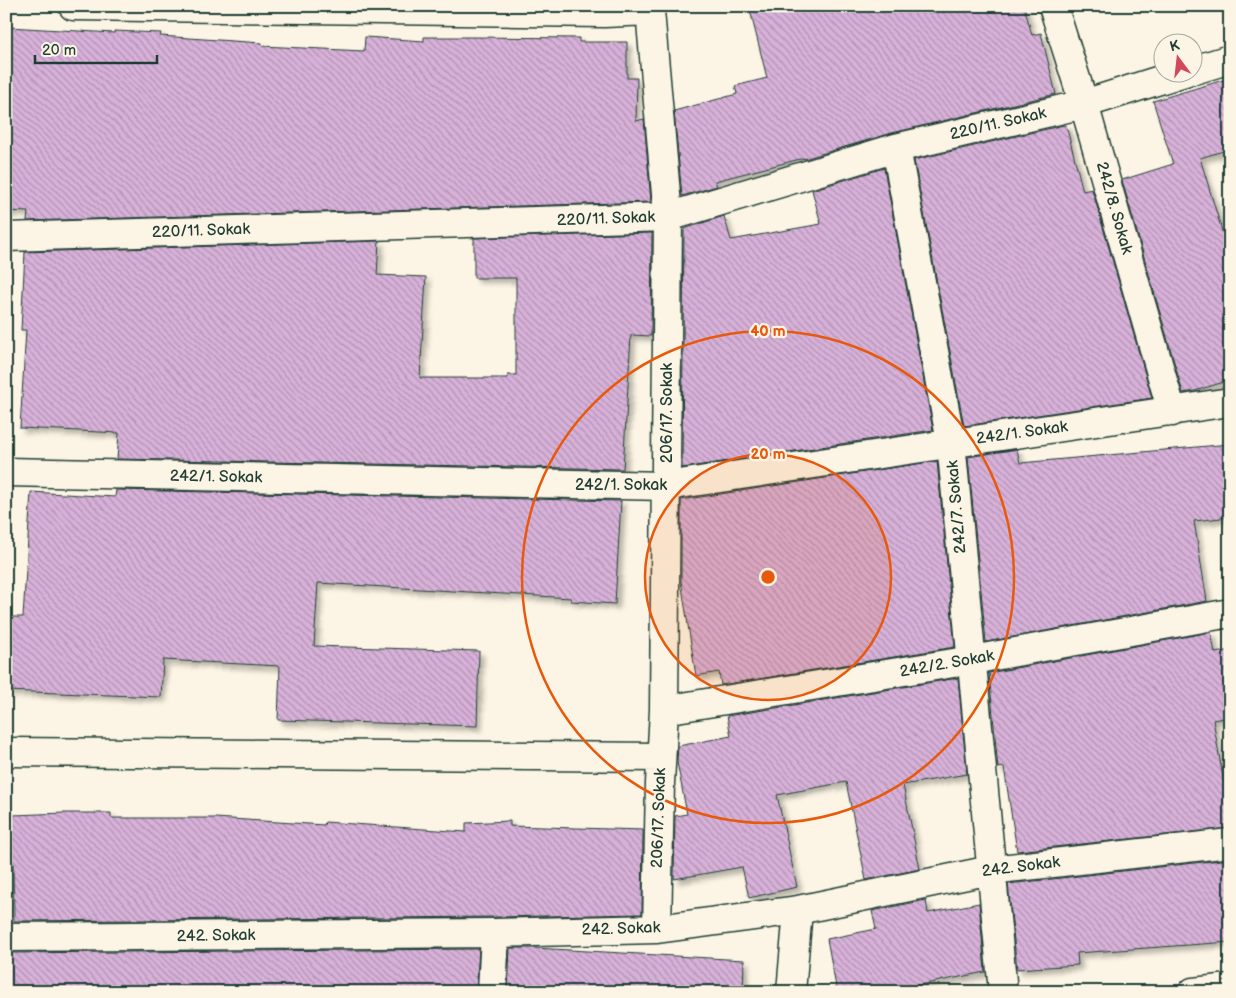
<svg xmlns="http://www.w3.org/2000/svg" width="1236" height="998" font-family="'Balsamiq Sans',sans-serif">
<defs>
<pattern id="building-back-hatch" width="6" height="6" patternUnits="userSpaceOnUse" patternTransform="scale(1.25)"><rect width="6" height="6" fill="#d8b1d9"/><path d="M-1 5l2 2M0 0l6 6M5-1l2 2" fill="none" stroke="#af91b1"/></pattern>
<filter id="shadow"><feDropShadow dx="4.5" dy="4.5" stdDeviation="2.5" flood-color="#0004"/></filter>
</defs>
<rect width="100%" height="100%" fill="#fcf5e5"/>
<filter id="ink" filterUnits="userSpaceOnUse"><feTurbulence type="fractalNoise" baseFrequency=".02" numOctaves="2"/><feDisplacementMap in="SourceGraphic" scale="10" xChannelSelector="R" yChannelSelector="G"/><feConvolveMatrix kernelMatrix="1 2 1 2 8 2 1 2 1" color-interpolation-filters="sRGB"/></filter>
<g filter="url(#ink)">
<path fill="url(#building-back-hatch)" stroke="#1f3d34" filter="url(#shadow)" d="M749,6h275l8,29 9,-2 15,61 -164,39 -88,26v-1l-89,23 2,5 -35,10 -8,-85 63,-17 -2,-8 32,-8z
M8,27l106,6v-2l47,2 -1,3 102,7v3l102,5 1,-14 59,4v-4h46l109,1v4h48v36h10l-1,43 8,-2 7,83 -624,19 1,-9 -22,-1z
M1230,78v71l-30,9 30,99v123l-35,11 -12,2 -61,-213 51,-16 -20,-63z
M1064,125h2l17,66 9,-2 60,209 -188,28 -50,-266z
M884,168l49,262 -251,38 2,-239 40,-13 7,24 90,-16 -9,-34z
M652,233l-1,103 -20,-1 -8,134 -506,-10 2,-26 -99,-5 6,-98h-5l4,-78 354,-11 -2,34 49,2 -6,101h88v-3h8v-97h-42v-40z
M1230,444v73l-36,4 13,80 -221,41 -18,-185 49,-8 3,14z
M937,461l18,186 -234,38 -2,-13 -23,4 -15,-95v-81z
M116,490l505,11 -6,103 -44,-3v-3l-253,-15 -4,63 165,5 -2,75 -199,-6 2,-54 -117,-6 -2,37 -155,-6v-74h17l8,-125 84,5z
M1211,632l4,21 15,-3v67l-17,3 17,98v10l-213,23 -13,-84 -6,1 -9,-95z
M958,678l9,96 -64,11 17,84 -54,11 -20,-98 -69,13 20,92 -48,11 -7,-31 -68,12 1,-63 12,-2 -10,-52 1,-16 53,-10 -4,-20z
M65,813h46v5h104l109,7 1,-3 141,10v-9l44,-2v5l133,4 -1,84 -147,3 -481,4 -1,-59h-7v-45h7v-2z
M1230,859v83l-153,11 1,12 -61,4 -9,-85z
M926,900l2,13 51,-10 6,69 -100,20h-48l-10,-53 49,-10 -4,-18z
M510,948h25l209,12 -1,32h-235z
M479,949l-3,43h-470v-39z"/>
<g fill="none" stroke-linecap="round" stroke-linejoin="round">
<g stroke="#1f3d34" stroke-width="31">
<path id="minor" d="M73,6l531,7 46,-2 18,206 -4,493 -4,73 -3,146
M1053,6l31,98 88,308
M1194,70l36,-11
M896,148l55,294 52,550
M6,237l662,-20 228,-69 188,-44 101,-32
M6,472l660,14 564,-84
M664,710l308,-50 258,-47
M6,752l655,5
M6,937l489,-4 162,-4 141,-19 193,-40 239,-27
M492,992l3,-59
M791,992l7,-82
M1193,992l37,-4"/>
</g>
<use href="#minor" stroke="#fcf5e5" stroke-width="28"/>
</g>
</g>
<circle cx="768" cy="577" r="123" fill="#e8590c" fill-opacity=".12"/>
<g fill="none" stroke="#e8590c" stroke-width="2.5">
<circle cx="768" cy="577" r="123"/>
<circle cx="768" cy="577" r="246"/>
</g>
<g text-anchor="middle" dominant-baseline="central" stroke-width="4.5" stroke-linejoin="round" paint-order="stroke">
<g font-size="16" fill="#1f3d34" stroke="#fcf5e5">
<text transform="translate(998 124) rotate(-13)">220/11. Sokak</text>
<text transform="translate(1114 208) rotate(74)">242/8. Sokak</text>
<text transform="translate(606 219) rotate(-2)">220/11. Sokak</text>
<text transform="translate(201 231) rotate(-2)">220/11. Sokak</text>
<text transform="translate(667 413) rotate(-90)">206/17. Sokak</text>
<text transform="translate(1022 433) rotate(-8)">242/1. Sokak</text>
<text transform="translate(216 477) rotate(1)">242/1. Sokak</text>
<text x="621" y="485">242/1. Sokak</text>
<text transform="translate(957 507) rotate(-95)">242/7. Sokak</text>
<text transform="translate(947 664) rotate(-10)">242/2. Sokak</text>
<text transform="translate(659 818) rotate(-88)">206/17. Sokak</text>
<text transform="translate(1021 867) rotate(-7)">242. Sokak</text>
<text transform="translate(621 929) rotate(-2)">242. Sokak</text>
<text transform="translate(216 936) rotate(-1)">242. Sokak</text>
</g>
</g>
<circle cx="768" cy="577" r="8" fill="#e8590c" stroke="#fcf5e5" stroke-width="2.5"/>
<g font-size="15" text-anchor="middle" font-weight="bold" fill="#e8590c" stroke="#fcf5e5" stroke-width="4.5" stroke-linejoin="round" paint-order="stroke">
<text x="768" y="336">40 m</text>
<text x="768" y="459">20 m</text>
</g>
<rect width="1236" height="998" fill="none" stroke="#fcf5e5" stroke-width="25"/>
<rect x="12" y="12" width="1211" height="973" fill="none" stroke="#1f3d34" stroke-width="2" filter="url(#ink)"/>
<g transform="translate(1178 58) rotate(345)"><circle r="24" fill="#fcf5e5" stroke="#a4ab9e"/>
<path d="M0-4L9 19L0 12L-9 19Z" fill="#d1495b"/>
<text y="-8" font-size="14" font-weight="bold" text-anchor="middle" fill="#1f3d34">K</text>
</g>
<path d="M35 55v8h122v-8" fill="none" stroke="#1f3d34" stroke-width="2.5"/>
<text x="42" y="55" font-size="15" fill="#1f3d34" stroke="#fcf5e5" stroke-width="4" paint-order="stroke">20 m</text>
</svg>
